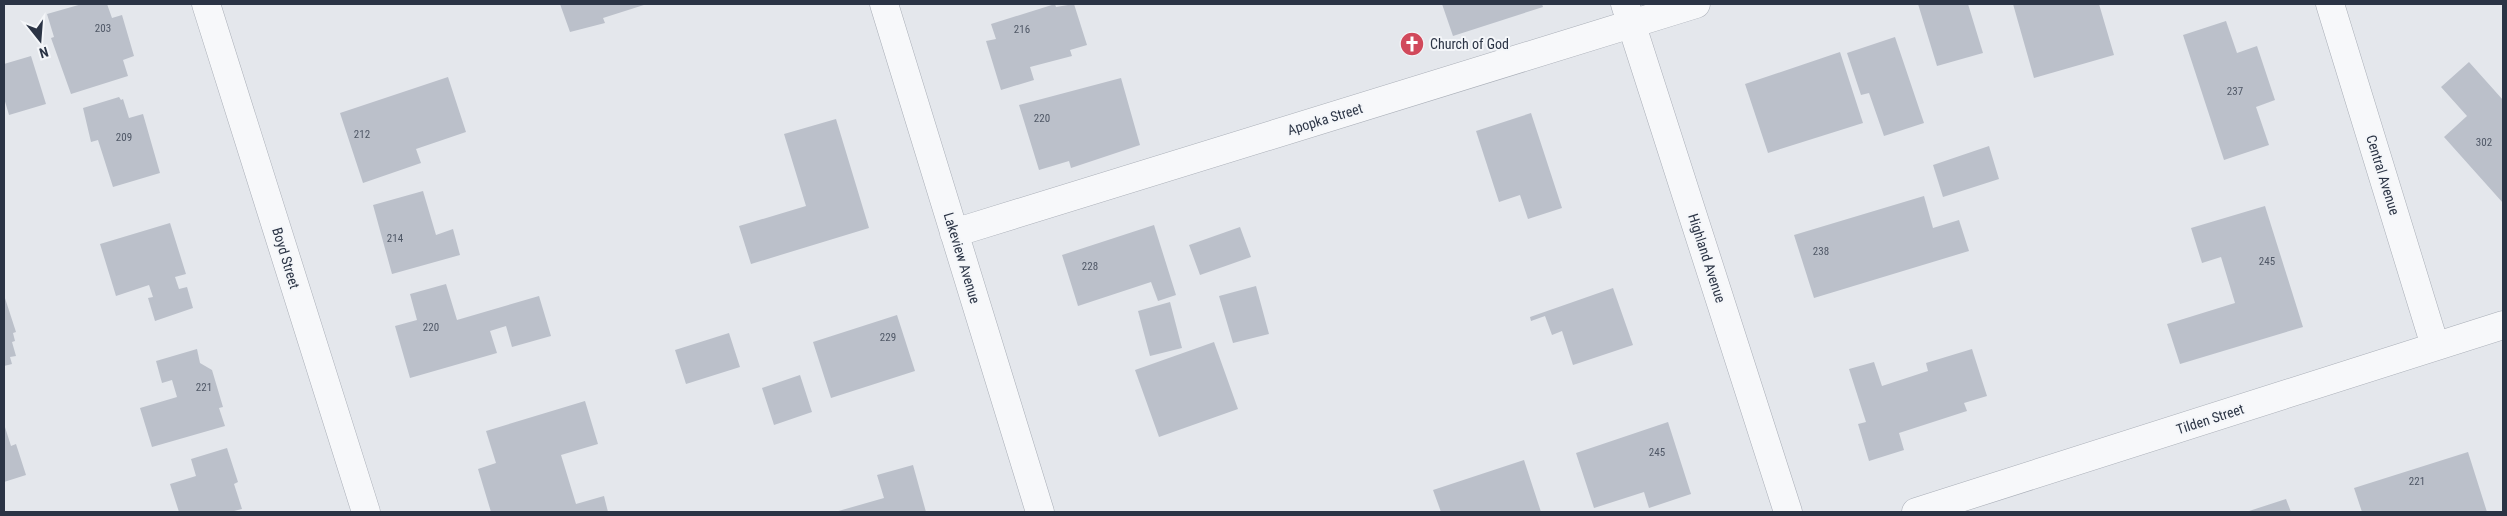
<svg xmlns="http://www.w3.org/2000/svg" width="2507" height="516" font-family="'Roboto Condensed',sans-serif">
<rect width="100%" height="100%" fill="#e4e7ec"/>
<path fill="#bbc0ca" d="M82,4h25l5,14 10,-3 12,41 -11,4 5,16 -57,18 -20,-56 3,-1 -7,-23z
M560,4h87l-44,14 2,5 -35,9z
M1055,4l1,3 18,-3 13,41 -17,5 2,6 -42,11 4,13 -33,10 -15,-49 10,-2 -5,-15z
M1442,4h100l1,3 -90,29z
M1918,4h50l15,49 -46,13z
M2013,4h86l15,51 -80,23z
M2226,21l11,32 20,-7 18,54 -19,7 13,38 -45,15 -41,-125z
M1895,37l29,86 -40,13 -15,-43 -8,2 -14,-42z
M1840,52l23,71 -95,30 -23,-69z
M31,56l15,48 -37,11 -5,-17v-34z
M2469,62l34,38v103l-59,-66 23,-21 -26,-29z
M448,77l18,55 -50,17 5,14 -58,20 -23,-70z
M1121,78l19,67 -69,23 -2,-7 -30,9 -20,-65z
M119,97l2,3 2,-1 6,19 14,-4 17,59 -47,14 -15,-47 -7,2 -8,-34z
M1531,113l31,95 -34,11 -8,-24 -21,7 -23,-71z
M836,119l33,109 -118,36 -12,-38 67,-20 -22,-72z
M1989,146l10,33 -56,18 -10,-32z
M423,191l13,44 17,-6 7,26 -68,19 -19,-69z
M1924,196l9,32 26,-8 10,31 -155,47 -20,-63z
M2265,206l38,121 -123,37 -13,-40 68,-21 -14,-46 -19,6 -11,-35z
M170,223l16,51 -11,3 4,12 8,-2 6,21 -38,13 -7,-23 5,-1 -4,-12 -33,11 -16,-52z
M1154,225l22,70 -18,6 -7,-19 -73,24 -16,-51z
M1240,227l11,30 -51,18 -11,-30z
M446,284l11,36 82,-24 12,40 -39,11 -6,-21 -16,5 7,22 -87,25 -15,-52 22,-6 -7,-26z
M1256,286l13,48 -36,9 -14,-47z
M1613,288l20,57 -60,20 -11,-34 -10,4 -7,-19 -14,5 -1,-4z
M4,295l12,37 -3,1 2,8 -3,1 4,14 -6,1 2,7 -8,2z
M1170,302l12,46 -32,8 -12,-45z
M897,315l18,56 -84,27 -18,-56z
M729,333l11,34 -54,17 -11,-34z
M1214,342l24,67 -79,28 -24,-67z
M197,349l3,14 12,7 11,37 -4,1 6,18 -73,21 -12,-39 37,-11 -5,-17 -10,3 -6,-22z
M1972,349l15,47 -23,7 3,8 -68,22 5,17 -35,11 -11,-37 8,-2 -17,-53 25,-7 8,24 46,-15 -2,-8z
M800,375l12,37 -38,13 -12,-37z
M585,401l13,43 -37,11 15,49 28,-8 4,16h-117l-13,-43 18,-6 -10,-32z
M1668,422l23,72 -42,14 -5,-16 -50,16 -18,-55z
M4,424l7,22 5,-2 10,31 -22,7z
M227,448l11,34 -4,2 8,25 -12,3h-51l-9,-28 26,-8 -5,-17z
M2468,452l19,60h-125l-8,-24z
M1524,460l17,52h-100l-8,-22z
M913,465l13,47h-91l49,-14 -7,-23z
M2286,499l5,13h-45z"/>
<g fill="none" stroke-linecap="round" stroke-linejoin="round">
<g stroke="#a9aeb7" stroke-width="29">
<path id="minor" d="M206,4l160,508
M884,4l156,508
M1625,4l163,508
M2330,4l105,342
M954,233l742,-229
M1916,512l587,-187"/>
</g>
<use href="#minor" stroke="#f7f8fa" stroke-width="28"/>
</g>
<defs>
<g id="church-disc" transform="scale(1.25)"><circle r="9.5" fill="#d1495b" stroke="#f4f6f9"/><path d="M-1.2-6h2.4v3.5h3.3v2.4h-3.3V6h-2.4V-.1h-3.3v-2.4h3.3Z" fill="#fff"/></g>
</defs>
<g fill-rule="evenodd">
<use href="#church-disc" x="1412" y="44"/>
</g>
<g text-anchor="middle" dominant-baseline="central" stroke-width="4" stroke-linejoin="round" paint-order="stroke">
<g font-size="11" fill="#4f5766">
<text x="103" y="28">203</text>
<text x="1022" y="29">216</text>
<text x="2235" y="91">237</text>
<text x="1042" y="118">220</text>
<text x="362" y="134">212</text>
<text x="124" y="137">209</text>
<text x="2484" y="142">302</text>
<text x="395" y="238">214</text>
<text x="1821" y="251">238</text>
<text x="2267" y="261">245</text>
<text x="1090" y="266">228</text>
<text x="431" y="327">220</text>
<text x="888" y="337">229</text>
<text x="204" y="387">221</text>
<text x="1657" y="452">245</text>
<text x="2417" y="481">221</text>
</g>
<g font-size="14" fill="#2b3445" stroke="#f4f6f9" text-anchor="start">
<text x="1430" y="44">Church of God</text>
</g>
<g font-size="14" fill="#2b3445" stroke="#f4f6f9">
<text transform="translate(1325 119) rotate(-17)">Apopka Street</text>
<text transform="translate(2383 175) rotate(73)">Central Avenue</text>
<text transform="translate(286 258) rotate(73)">Boyd Street</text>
<text transform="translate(962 258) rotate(73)">Lakeview Avenue</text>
<text transform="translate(1707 258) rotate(72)">Highland Avenue</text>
<text transform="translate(2210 419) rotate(-18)">Tilden Street</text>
</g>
</g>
<rect width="2507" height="516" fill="none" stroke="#2b3445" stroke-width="10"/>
<g transform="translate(40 40) rotate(163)" stroke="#f4f6f9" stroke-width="4" paint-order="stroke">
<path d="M0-4L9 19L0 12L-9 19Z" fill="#2b3445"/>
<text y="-8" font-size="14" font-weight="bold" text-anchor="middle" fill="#2b3445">N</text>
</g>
</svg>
